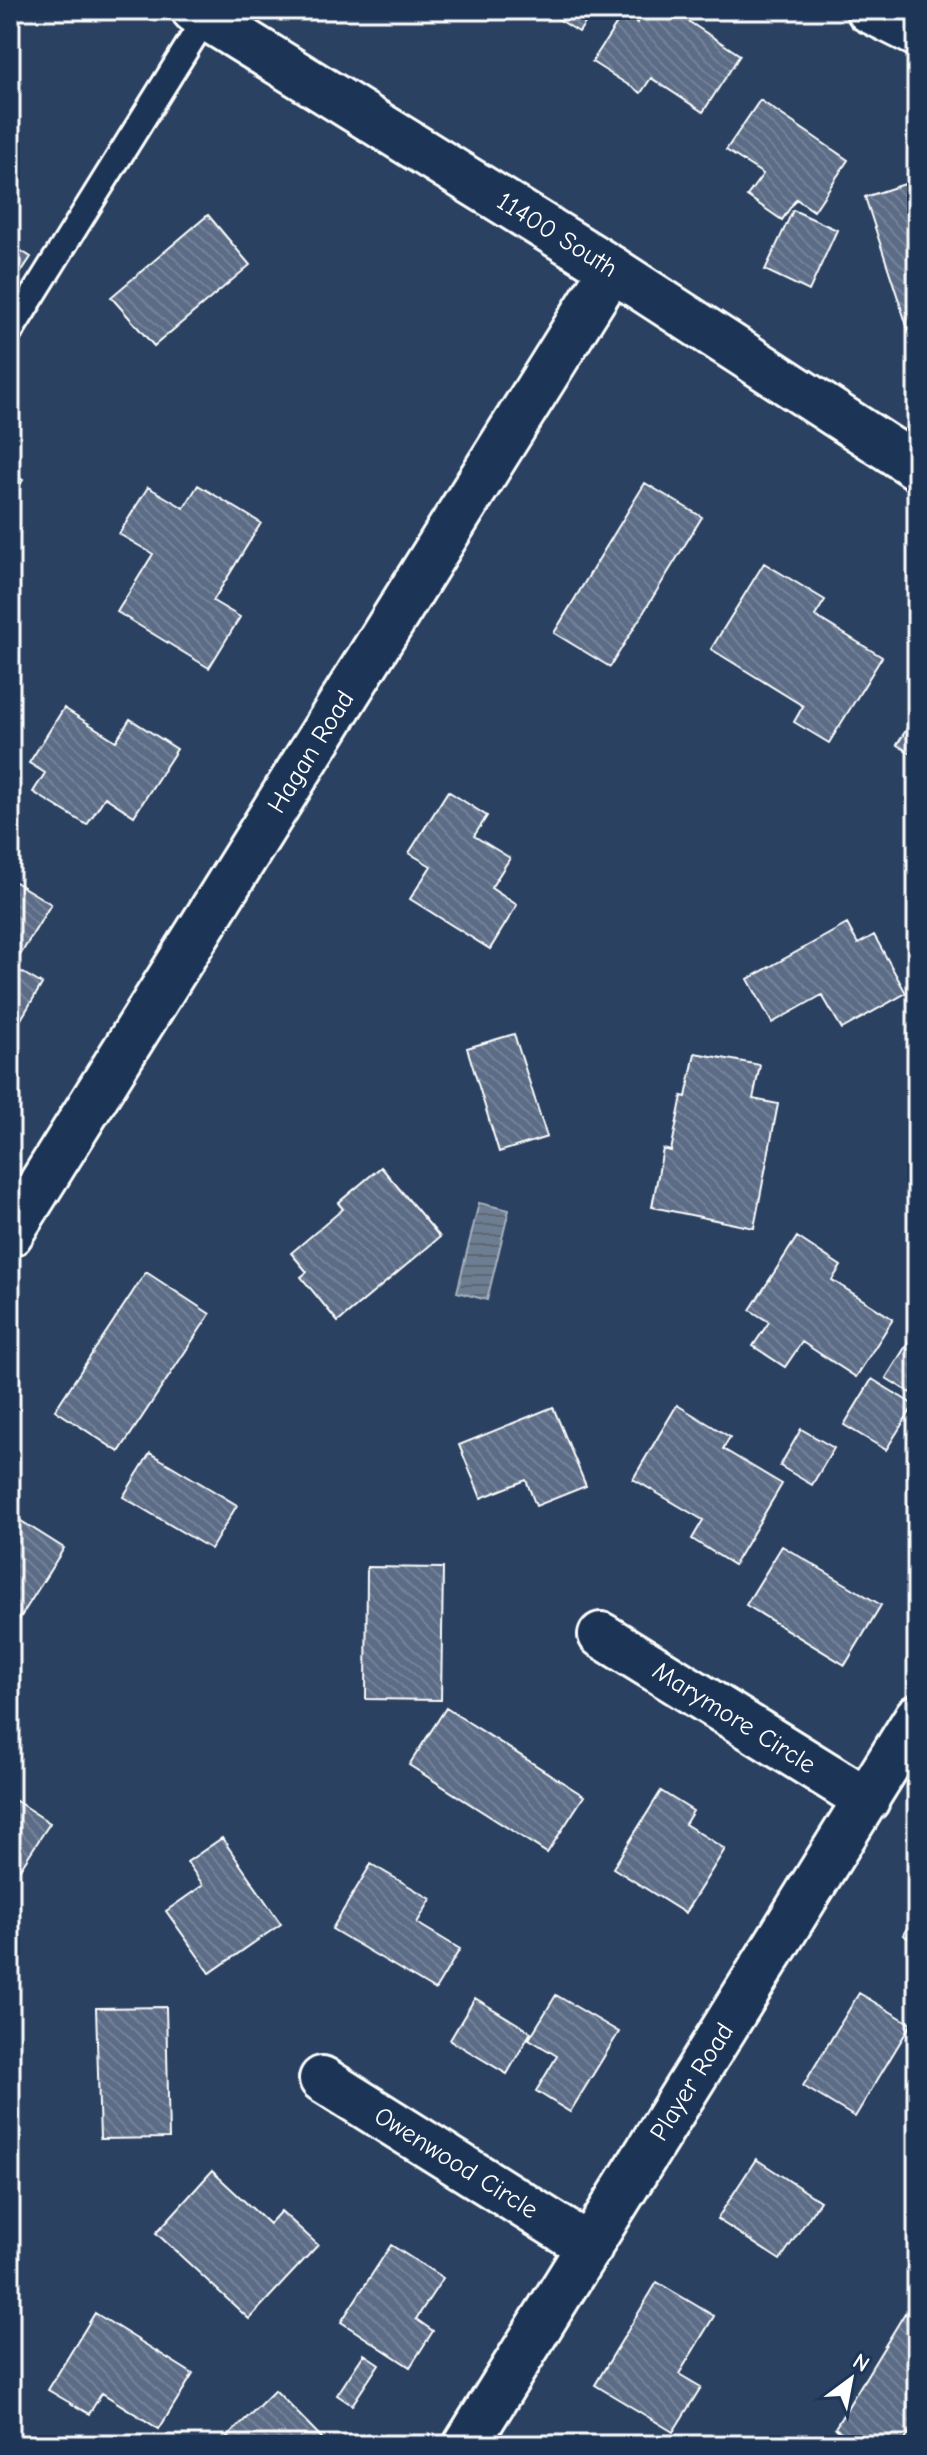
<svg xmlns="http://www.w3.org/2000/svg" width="927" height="2455" font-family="'Comic Neue',sans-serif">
<defs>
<pattern id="water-rules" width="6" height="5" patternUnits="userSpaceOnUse" patternTransform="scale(2)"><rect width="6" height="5" fill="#6d7d92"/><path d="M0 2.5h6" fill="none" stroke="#5e6772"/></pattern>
<pattern id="building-back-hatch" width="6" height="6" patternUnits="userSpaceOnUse" patternTransform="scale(2)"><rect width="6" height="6" fill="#5b6c86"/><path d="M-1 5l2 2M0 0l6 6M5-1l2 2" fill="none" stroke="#748298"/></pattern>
</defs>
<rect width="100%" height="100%" fill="#2a4161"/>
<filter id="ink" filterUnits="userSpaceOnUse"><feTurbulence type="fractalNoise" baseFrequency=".0125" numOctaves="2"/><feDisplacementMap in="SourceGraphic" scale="16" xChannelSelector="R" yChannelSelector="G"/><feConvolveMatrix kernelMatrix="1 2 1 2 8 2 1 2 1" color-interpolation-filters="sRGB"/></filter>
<g filter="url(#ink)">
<path fill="url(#water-rules)" stroke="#a7b1be" stroke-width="2" d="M479,1203l30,7 -22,90 -30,-8z"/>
<path fill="url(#building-back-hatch)" stroke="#fff" stroke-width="2" d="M544,10h50l-15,22z
M645,10h26l69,45 -37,57 -52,-34 -10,15 -49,-31 31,-48 14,9z
M760,100l88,60 -34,51 -18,-12 -14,21 -35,-24 16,-22 -37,-24z
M914,181l3,10v138l-8,3 -44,-135z
M793,210l44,20 -28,61 -44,-21z
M208,215l42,50 -96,81 -43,-49z
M10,244l21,13 -21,32z
M10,472l13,8 -13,21z
M645,483l57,34 -92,150 -56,-34z
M198,485l63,38 -48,78 27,16 -31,51 -92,-56 36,-58 -34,-20 29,-47 36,21z
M764,563l61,37 -10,16 67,41 -53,86 -35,-21 9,-16 -92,-57z
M64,708l52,33 14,-22 47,30 -43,67 -29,-19 -18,28 -54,-33 12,-19 -16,-10z
M917,712v45l-20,-12z
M448,791l39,25 -13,20 36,22 -19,30 26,17 -27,44 -80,-50 21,-33 -22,-13z
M10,879l41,25 -38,63 29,17 -28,47 -4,-2z
M847,924l11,20 16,-9 32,58 -64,36 -20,-34 -50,28 -24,-44z
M514,1034l33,103 -48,15 -32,-104z
M695,1053l65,12 -7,34 25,5 -24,124 -102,-21 11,-58 8,2 11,-55 4,1z
M381,1167l59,70 -102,85 -37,-45 6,-5 -16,-19 52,-44 -5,-6z
M797,1237l44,29 -9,14 61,39 -37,58 -54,-35 -17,25 -32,-21 16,-24 -19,-12z
M146,1272l64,42 -91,138 -64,-42z
M909,1341l8,4v52l-31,-19z
M872,1379l42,26 -28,45 -42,-25z
M677,1405l53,32 -7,12 59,35 -48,81 -42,-26 11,-19 -70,-41z
M553,1407l33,79 -50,20 -10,-26 -45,18 -22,-53z
M801,1429l33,19 -22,37 -32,-19z
M150,1453l87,52 -26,44 -88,-52z
M10,1514l54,34 -54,86z
M782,1546l99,59 -36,60 -99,-60z
M367,1567l76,1 -2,132 -75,-1z
M446,1708l138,88 -37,57 -138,-88z
M661,1791l32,20 -8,13 40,25 -40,64 -72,-45z
M10,1797l40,26 -30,46 -10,-6z
M222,1838l59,86 -71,49 -44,-62 37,-26 -16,-23z
M371,1864l60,35 -14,24 43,26 -25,41 -103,-61z
M917,1911v33l-14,-9z
M859,1993l52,31 -56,93 -52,-31z
M556,1995l63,37 -49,80 -34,-21 21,-35 -28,-17z
M475,1998l56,34 -24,42 -57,-34z
M166,2007l3,131 -69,1 -4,-131z
M756,2159l64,42 -40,59 -63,-41z
M212,2171l57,53 12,-13 37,34 -69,74 -93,-86z
M391,2245l52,33 -27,41 17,12 -23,36 -69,-45z
M657,2282l57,34 -35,58 22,13 -28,45 -78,-47z
M95,2313l98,61 -34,55 -57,-36 -13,21 -41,-24z
M905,2313l12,8v99l-15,25h-40l-27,-17z
M364,2354l15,10 -27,41 -15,-10z
M275,2390l47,48 -7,7h-96z"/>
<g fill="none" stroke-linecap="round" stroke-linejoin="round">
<g stroke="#fff" stroke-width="30">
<path id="service" d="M10,332l196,-315"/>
</g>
<g stroke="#fff" stroke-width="50">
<path id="minor" d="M869,10l48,24
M10,1234l602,-965
M601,1635l266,165
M322,2079l268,168
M466,2445l451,-728"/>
</g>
<g stroke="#fff" stroke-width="50">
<path id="secondary" d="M194,10l418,259 305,198"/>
</g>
<use href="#service" stroke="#1d3557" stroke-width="24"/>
<use href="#minor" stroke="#1d3557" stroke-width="44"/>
<use href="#secondary" stroke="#1d3557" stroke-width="44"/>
</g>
</g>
<g text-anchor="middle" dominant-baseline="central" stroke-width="6" stroke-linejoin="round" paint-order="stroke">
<g font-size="26" fill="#fff" stroke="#1d3557">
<text transform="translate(557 235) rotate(32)">11400 South</text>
<text transform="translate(311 752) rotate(-58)">Hagan Road</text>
<text transform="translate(734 1718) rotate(32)">Marymore Circle</text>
<text transform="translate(692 2082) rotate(-58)">Player Road</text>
<text transform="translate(456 2163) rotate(32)">Owenwood Circle</text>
</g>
</g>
<rect width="927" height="2455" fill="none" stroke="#1d3557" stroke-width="40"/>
<rect x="20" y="20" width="887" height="2415" fill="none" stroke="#fff" stroke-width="3" filter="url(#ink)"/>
<g transform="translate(851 2379) rotate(32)" stroke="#1d3557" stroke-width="6" paint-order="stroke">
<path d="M0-6L14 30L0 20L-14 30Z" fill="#ffffff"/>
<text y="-12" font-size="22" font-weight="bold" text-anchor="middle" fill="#ffffff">N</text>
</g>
</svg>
